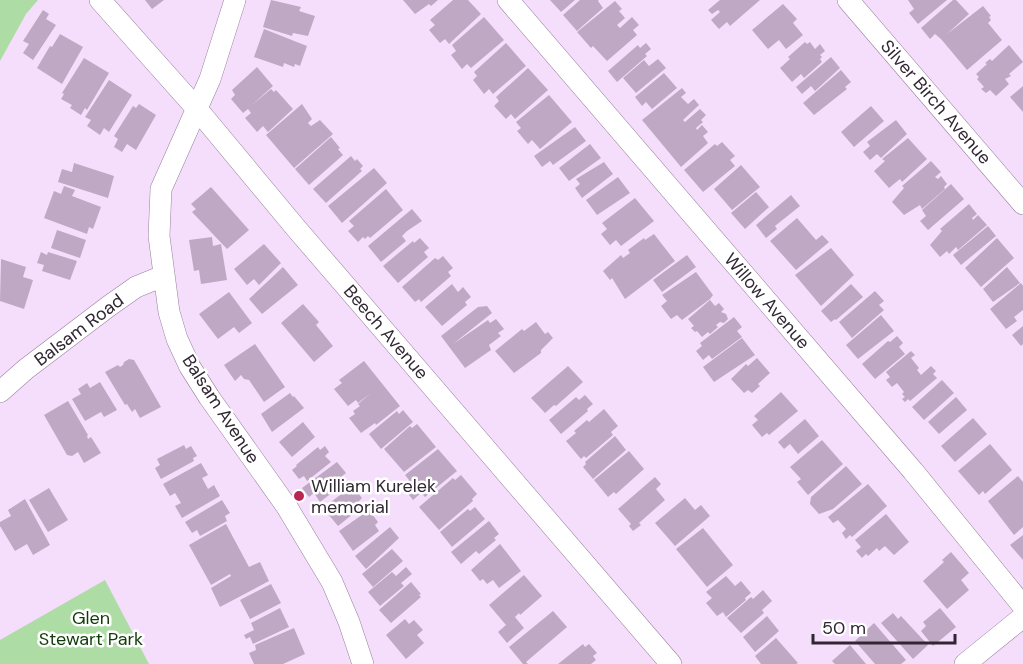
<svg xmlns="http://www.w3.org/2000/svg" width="1023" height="664" font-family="'DM Sans',sans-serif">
<rect width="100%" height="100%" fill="#f5defc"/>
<path fill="#addca4" d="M0,0h38l-12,14 -26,47z
M105,580l44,84h-149v-24z"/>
<path fill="#bea8c4" d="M145,0h19l-12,9z
M271,0l30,7 -2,4 16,5 -7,20 -15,-3 -1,3 -29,-9z
M403,0h35l-7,6 -2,-2 -14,10z
M453,0h15l13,14 -32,30 -4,-5 -5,4 -11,-13 6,-5 -5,-5z
M550,0h25l-14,12z
M580,0h19l-1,1 5,7 -26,23 -14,-16z
M720,0h40l-30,26 -3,-4 -8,7 -8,-9 9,-8 -2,-2 -6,4 -4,-4z
M908,0h39l-29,24 -9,-11 5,-4z
M953,0h3l13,14 -22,20 36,-28 8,10 -2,1 2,3 -3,3 14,17 -35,30 -26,-31 -6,-5 -5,5 -9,-11z
M615,1l7,8 -3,2 6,7 -8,7 3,3 12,-11 7,8 -6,5 4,5 -30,26 -14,-15 -2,2 -14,-16z
M783,4l14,15 -4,4 10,12 -17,14 -7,-9 -11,9 -16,-19z
M43,10l6,4 -3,5 10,6 -23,35 -10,-7 6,-9 -6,-3z
M484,17l20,23 -33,28 -4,-4 -5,5 -11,-14 5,-4 -4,-6z
M264,29l43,17 -7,20 -5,-2 -1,3 -10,-4 -1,4 -29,-10z
M60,34l23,13 -21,37 -25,-16 13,-22 2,1z
M805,42l2,2 3,-2 5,7 5,-5 5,7 -5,4 2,2 -2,2 2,3 -18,16 -3,-4 -9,8 -12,-14 10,-9 -2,-2z
M506,43l20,23 -33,28 -4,-5 -5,5 -11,-14 4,-4 -3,-4z
M646,43l5,6 -6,5 2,2 -30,26 -9,-11 30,-26 2,3z
M1009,45l14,17 -14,12 2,2 -6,3 4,5 -13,12 -6,-6 -4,3 -5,-4 3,-2 -7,-8 2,-2 -3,-3 11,-10 -2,-1 5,-4 2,2z
M831,57l9,11 -25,23 -4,-5 -9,8 -6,-7z
M84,58l25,15 -22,37 -2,-2 -4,7 -11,-7 2,-3 -11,-6 3,-5 -2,-1z
M658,59l8,9 -30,25 -13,-15 21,-18 5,6z
M257,67l16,19 -20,18 18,-15 3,3 2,-2 17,19 -25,23 -5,-6 -6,6 -12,-14 6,-5 -3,-4 -5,4 -12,-14 4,-4 -3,-5z
M528,68l20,22 -33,29 -4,-5 -5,5 -12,-13 5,-5 -3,-4z
M841,70l10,12 -6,5 2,2 -33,26 -11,-12z
M664,73l13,15 -25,21 -6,-7 -4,4 -7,-9z
M109,80l23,15 -23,37 -5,-4 -4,7 -13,-9 4,-6 -6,-3z
M1023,86v26l-13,-15z
M682,88l4,5 -5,4 7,7 6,-5 5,6 -16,15 2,2 15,-13 6,6 -5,5 2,2 -7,6 1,2 5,-5 6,7 -5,4 5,7 -27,24 -39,-47z
M549,95l23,27 -32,27 -8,-9 -4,4 -11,-13 4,-3 -5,-6z
M139,104l17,11 -20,35 -9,-6 -5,8 -8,-5 4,-8 -4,-3 19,-30 3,2z
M302,104l10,15 -4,4 3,3 9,-6 13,14 -39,34 -28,-33z
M871,106l13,15 -30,26 -13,-15z
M896,120l11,14 -26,24 -4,-4 -7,6 -7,-8 7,-6 -3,-4z
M575,127l11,14 -33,24 -3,-4 -8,6 -8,-11z
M331,137l9,11 -2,1 5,6 -34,30 -14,-16z
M908,138l19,21 -25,23 -2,-3 -11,9 -15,-17 11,-10 -3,-2z
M722,142l13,14 -5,4 5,6 -32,26 -19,-22 31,-26 2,2z
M590,144l11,14 -32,23 -10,-13z
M351,156l4,5 2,-2 6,7 -3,3 2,2 -36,32 -13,-14z
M931,161l10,11 -6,5 3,2 3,-3 6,8 -3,3 1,2 -23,20 -2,-4 -16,10 -12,-13 12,-14 -2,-2z
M604,162l9,12 -31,24 -7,-10 5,-4 -4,-5z
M74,163l40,13 -6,22 -50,-16 4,-13 10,3z
M741,165l19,22 -28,23 -18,-21z
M374,168l13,15 -45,40 -14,-17z
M618,177l12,16 -33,22 -11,-15z
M951,184l13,15 -36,31 -8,-9 6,-5 -4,-6z
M64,186l11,4 -3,6 29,11 -8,22 -4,-2 -2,7 -43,-16 10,-27 7,3z
M211,187l38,43 -22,19 -35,-37 4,-3 -5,-5z
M386,189l17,21 -33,28 -2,-2 -3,3 -2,-2 -5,5 -10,-11 6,-5 -5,-5z
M756,192l13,15 -24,22 -14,-16z
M791,195l9,11 -25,20 2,3 -11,9 -10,-13z
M635,198l19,23 -33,25 -5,-6 -6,5 -9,-11 6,-5 -5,-6z
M969,204l8,10 -5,4 1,2 5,-5 9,10 -29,25 -2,-3 -7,7 -2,-3 -7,6 -10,-12 12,-14 -2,-2z
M412,209l10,12 -15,10 -5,5 4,5 -25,21 -13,-16z
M797,218l19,22 6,-5 7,7 -33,28 -26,-29z
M988,226l8,10 -35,29 -8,-10z
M57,230l29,10 -6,18 -29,-10z
M654,234l21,27 -50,38 -13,-21 -2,2 -7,-9 18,-16 2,3 7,-5 -2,-3 16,-12 1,2z
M212,237l1,9 8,-2 6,36 -26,4 -2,-14 -5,1 -5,-31z
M420,238l9,10 -5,4 4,5 -30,26 -15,-17 30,-25 1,2z
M997,238l17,20 -33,29 -16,-19z
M264,244l17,19 -22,22 -5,-6 -7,6 -13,-16z
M831,248l23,27 -33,31 -26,-31z
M41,252l6,3 1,-3 29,9 -7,19 -28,-9 2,-6 -7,-2z
M687,255l9,12 -34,25 -9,-12z
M443,256l10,12 -5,4 3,4 -30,26 -2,-3 -4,3 -13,-15 33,-29 3,2z
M1,259l25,8 -3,10 10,3 -9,29 -24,-8z
M283,267l15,18 -36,29 -13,-15z
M1007,267l13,16 -27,19 -10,-13z
M696,272l17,23 -3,4 -28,21 -5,-5 -6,4 -10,-13 6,-5 -5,-6z
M1021,283l2,3v24l-9,7 3,4 -11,8 -16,-20z
M452,284l6,8 5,-5 8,10 -6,5 2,3 -25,21 -17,-19z
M851,284l12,13 -27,23 -1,-1 -4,3 -10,-11z
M875,291l9,10 -5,4 5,5 -32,28 -13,-16z
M229,292l23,31 -13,10 -5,-6 -16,12 -19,-25z
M710,300l5,6 4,-3 5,6 -3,3 5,2 2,5 -4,4 -4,-1 -4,3 2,2 -8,7 -2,-2 -6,5 -5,-6 -2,1 -4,-4 3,-2 -6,-7z
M303,304l16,18 -3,3 17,21 -19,16 -33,-39z
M487,306l5,7 -39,31 35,-24 2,3 6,-4 8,10 -6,4 3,3 -12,9 2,5 -26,18 -24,-32 37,-29z
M881,315l13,16 -36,28 -12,-14z
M734,317l8,10 -5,4 5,6 -30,22 -3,-4 -6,5 -7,-9 6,-5 -2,-3z
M536,322l9,12 3,-2 5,6 -12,12v3l-27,20 -19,-22 27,-22 2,2z
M1023,326v18l-2,2 -9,-11z
M897,336l6,7 -4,4 6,7 -30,25 -13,-15 26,-23 2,1z
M742,338l13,17 -41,27 -11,-15z
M255,344l30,43 -21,15 -15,-22 -5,-1 -3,-4 -6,6 -11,-16z
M911,351l4,4 -4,3 8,10 -2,2 4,5 10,-9 5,5 -3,3 4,4 -27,23 -2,-2 -3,3 -3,-3 3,-2 -3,-3 2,-2 -7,-9 -5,4 -6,-7 4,-3 -4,-5z
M757,358l13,15 -12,11 2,2 -8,7 -4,-3 -4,3 -13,-14 15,-15 2,2z
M129,359l5,1 27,47 -21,11 -5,-9 -3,3 -5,-8 -2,1 -20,-33 13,-7 2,2 3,-2 1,-3z
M364,361l36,45 -24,19 -1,-2 -14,10 -12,-15 6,-4 -2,-3 7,-5 -2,-2 13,-11 -13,10 -2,-3 -8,6 -14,-17 8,-6 -3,-3z
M568,366l15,16 -27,24 -2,-1 -9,8 -14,-15z
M942,380l12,13 -30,27 -12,-13z
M100,382l17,28 -13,7 -3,-5 -16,9 -13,-22 9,-5 -3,-5 9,-6 3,5z
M781,392l17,19 -29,24 -2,-2 -5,4 -10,-12 6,-5 -4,-4z
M290,393l3,4 1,-1 10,12 -32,24 -11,-18z
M585,395l8,9 -6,5 1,2 -27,23 -12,-14 27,-23 3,3z
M956,397l11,13 -28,24 -11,-12z
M68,401l20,34 -1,1 1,3 3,-2 10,16 -17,10 -6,-11 -6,4 -5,-1 -23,-40z
M604,409l14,17 -7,6 2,3 -27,23 -2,-2 -3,3 -15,-18 10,-8 -2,-2 13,-11 2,2z
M403,410l10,12 -32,27 -12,-15 28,-23 2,3z
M973,418l14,16 -32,28 -14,-16z
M805,419l14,17 -21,18 -8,-10 -6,5 -6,-7z
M303,422l12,15 -23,20 -13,-15z
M417,424l19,23 -32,25 -20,-23 26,-23 2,2z
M615,436l11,14 -33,29 -10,-12 3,-3 -1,-2z
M822,440l21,24 -35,31 -11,-13 4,-3 -11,-12z
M990,444l22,26 -27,24 -2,-3 -4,4 -21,-24z
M184,445l2,4 5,-3 6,10 -4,2 1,3 -33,18 -6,-11 5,-3 -3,-6z
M325,446l4,6 -4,4 6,6 -24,19 -3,-5 -5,3 -7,-9 5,-4 -1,-1 22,-18 2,3z
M438,449l19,22 -32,26 -4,-4 -8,7 -11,-14 7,-6 -4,-5z
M629,451l15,18 -28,25 -2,-2 -6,5 -14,-17z
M337,462l9,11 -5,4 5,5 -26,20 -6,-9 -5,4 -7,-9z
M201,463l7,12 -6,3 6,11 6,-4 6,11 -38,22 -7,-12 6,-3 -6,-10 -5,3 -7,-12z
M846,466l16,18 -29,25 -14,5 -9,-10 1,-7z
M461,475l16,19 -5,5 1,2 -34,29 -20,-23 34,-29 2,2z
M1018,476l5,6v45l-9,8 -26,-34z
M655,477l6,7 -5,5 9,11 -26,23 2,2 -8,6 -4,-5 2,-2 -13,-15z
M868,484l19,22 -35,31 -2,-2 -4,4 -4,-6 4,-4 -8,-9 -5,3 -5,-6z
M352,486l10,12 -3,3 4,5 -25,20 -15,-18z
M49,488l19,32 -20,12 -19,-32z
M685,498l10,12 6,-5 9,11 -35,30 -20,-23z
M25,499l25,46 -17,10 -6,-11 -12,7 -15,-25v-4l11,-6 -3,-6z
M222,500l8,13 -5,3 2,5 -27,15 -3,-6 -5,3 -7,-11z
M475,507l10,12 -33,28 -12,-15 28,-23 2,2z
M369,510l9,12 -3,3 4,6 -26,20 -14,-20z
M886,514l23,28 -15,13 -9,-9 -6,5 -2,-3 -9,8 -2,-2 -4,4 -6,-7 5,-4 -6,-7z
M489,521l10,13 -5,4 2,2 -17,14 -3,-3 -15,13 -10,-12z
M226,524l23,43 11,-5 9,19 -49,26 -9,-19 20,-12 -1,-2 -19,11 -22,-40z
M390,527l9,11 -33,31 -11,-13z
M703,528l30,37 -26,22 -31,-38z
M1023,535v25l-13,-15z
M500,544l21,27 -22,17 -6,-8 -6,4 -4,-5 -3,2 -9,-11z
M392,549l11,12 -30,26 -11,-13z
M951,552l18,21 -8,7 8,10 -22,19 -24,-28 21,-19 -2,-2z
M406,567l6,7 -11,9 3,3 -24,20 -12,-14 24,-20 4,4z
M524,575l18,21 -22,19 -1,-2 -4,4 9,11 -17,15 -9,-11 8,-7 -17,-20z
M726,576l9,10 6,-5 10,12 -6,5 1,2 -20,17 -3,-5 -6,4 -11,-13 6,-5 -6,-6z
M411,582l10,12 -2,1 2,2 -30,26 -12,-13z
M271,584l10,19 -31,16 -10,-19z
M763,590l9,11 -10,9 2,3 -23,20 -14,-15 24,-21 2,2z
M280,608l9,19 -36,17 -3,-7 -4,2 -2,-4 10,-5 -3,-7z
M940,608l16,19 -23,19 -12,-15 5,-5 -3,-4z
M553,611l14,16 -41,35 2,2h-5l-14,-17z
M893,613l5,6 3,-3 27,29 -15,14 -32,-36z
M767,616l12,15 -24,21 -12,-15z
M405,619l4,5 5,-4 9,10 -6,5 7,8 -18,16 -20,-24z
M874,623l32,37 -5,4h-26l-20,-23z
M294,628l11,26 -22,10h-29l-5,-11 7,-3 -1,-5z
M776,638l22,25 -2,1h-35l-6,-8z
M583,644l2,3 4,-3 8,9 -4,3 3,4 -5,4h-33z
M850,645l16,19h-31l-3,-3z"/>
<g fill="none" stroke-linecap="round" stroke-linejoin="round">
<g stroke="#95809c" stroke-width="22">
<path id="minor" d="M100,0l97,109 98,118 376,437
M235,0l-25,79 -49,110 -2,47 10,76 8,27 13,28 19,30 78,110 45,75 17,40 14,42
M508,0l405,471 110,135
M848,0l175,204
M0,392l26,-23 83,-63 27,-19 27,-11
M965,664l58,-47"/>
</g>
<use href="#minor" stroke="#fff" stroke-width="21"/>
</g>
<circle fill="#b72751" stroke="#fff" stroke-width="2" cx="299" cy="496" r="6"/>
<g text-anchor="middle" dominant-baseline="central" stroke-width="5" stroke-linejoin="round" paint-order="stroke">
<g font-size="18" fill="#302732" stroke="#fff">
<text transform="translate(936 102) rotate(49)">Silver Birch Avenue</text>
<text transform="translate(767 301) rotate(49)">Willow Avenue</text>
<text transform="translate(79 330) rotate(-37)">Balsam Road</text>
<text transform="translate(386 332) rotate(49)">Beech Avenue</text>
<text transform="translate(221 409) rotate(57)">Balsam Avenue</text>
</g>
<g font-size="18" fill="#302732" stroke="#fff" text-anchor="start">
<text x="311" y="486">William Kurelek<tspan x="311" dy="21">memorial</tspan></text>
</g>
<g font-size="18" fill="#0f3c06" stroke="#fff">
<text x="91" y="618">Glen<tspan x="91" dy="21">Stewart Park</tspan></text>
</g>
</g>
<path d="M813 634v9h142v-9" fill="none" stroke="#302732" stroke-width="3"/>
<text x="822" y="634" font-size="18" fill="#302732" stroke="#ffffff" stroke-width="4.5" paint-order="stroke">50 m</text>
</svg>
